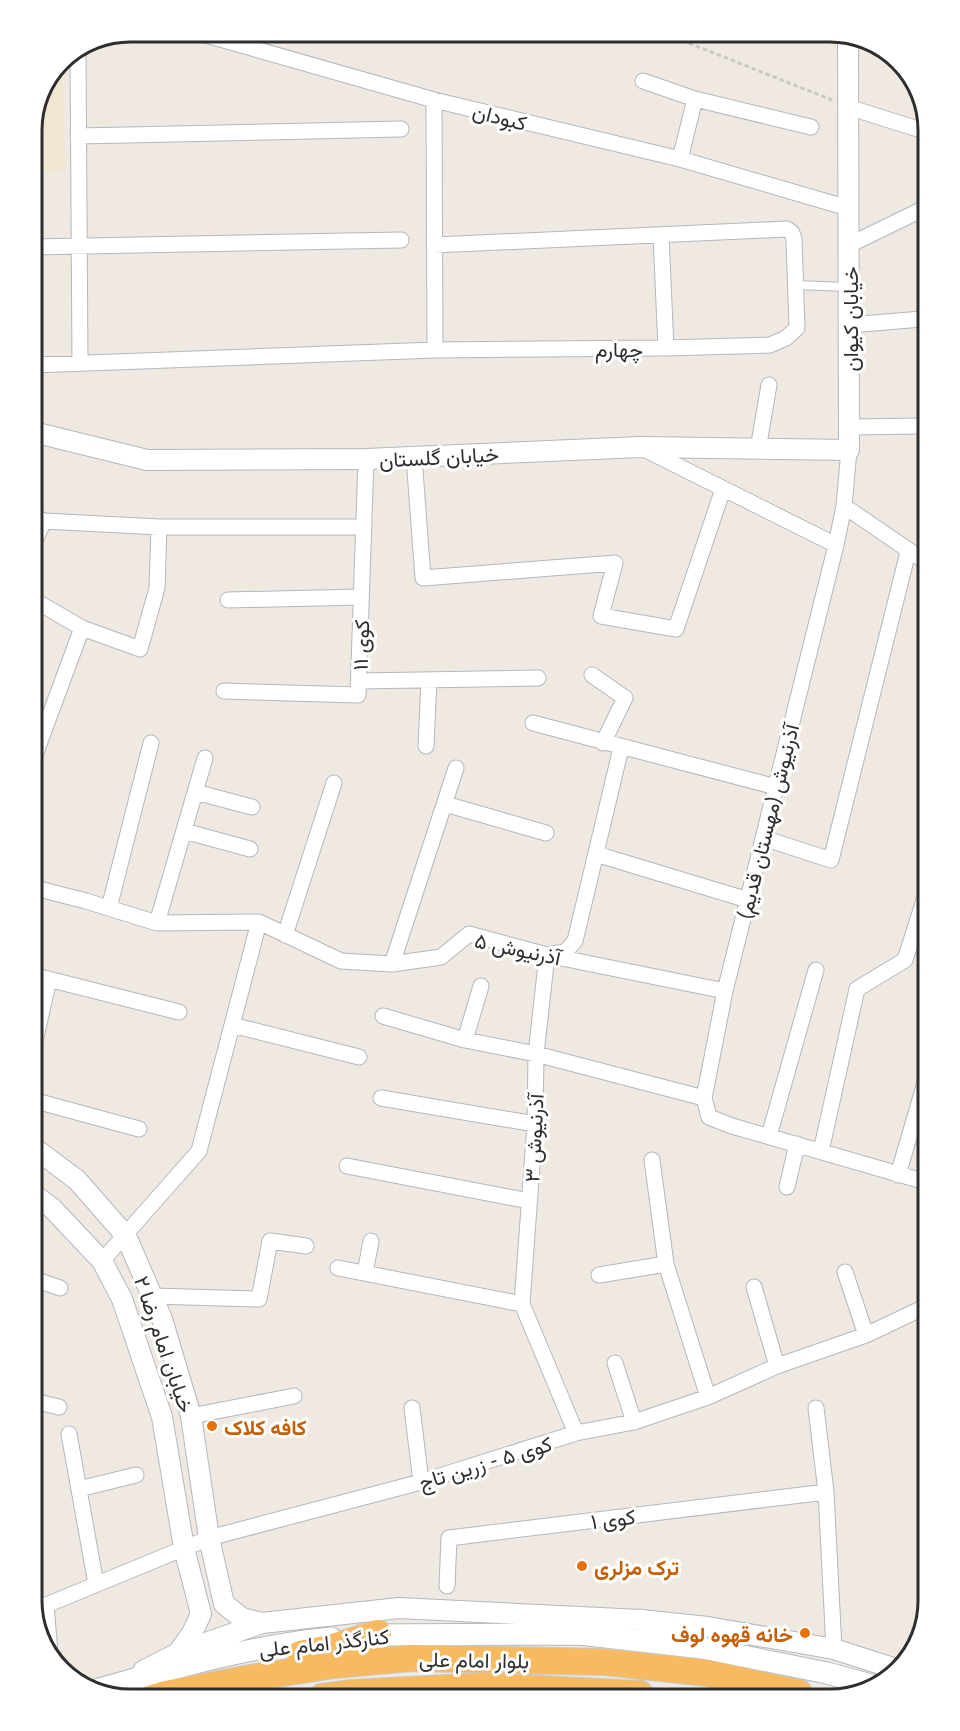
<svg xmlns="http://www.w3.org/2000/svg" width="960" height="1731" font-family="Lato,Vazirmatn,sans-serif">
<rect width="100%" height="100%" fill="#efe9e1"/>
<path fill="#f0e6d1" d="M62,59l3,112 -33,2v-49z"/>
<g fill="none" stroke-linecap="round" stroke-linejoin="round">
<g stroke="#b4b7c1" stroke-width="10">
<path id="service" d="M796,285l52,2"/>
</g>
<g stroke="#b4b7c1" stroke-width="17">
<path id="minor" d="M150,32l56,3 228,65 246,59 168,49
M78,53l2,310
M643,81l52,18
M434,100l1,250
M848,107l73,23
M78,136l323,-7
M680,159l15,-60 116,28
M661,236l5,112
M849,245l72,-35
M32,247l369,-7
M849,325l73,-6
M33,365l402,-15 231,-2 104,-3 16,-7 11,-10 -3,-89 -2,-6 -5,-4 -353,16
M849,427l74,-1
M642,448l194,97
M758,449l11,-64
M849,450l-5,56 79,54
M414,457l9,121 192,-15 -14,53 75,13 47,-140
M844,506l-8,39 -111,446 -21,107 5,19 23,9 194,56
M34,517l10,4 115,6h205
M34,542l10,-21
M34,600l48,28 -47,127
M228,600l133,-3
M82,628l58,21 17,-61 2,-61
M592,675l33,23 -22,45
M359,681l179,-3
M224,691l134,4 8,-236
M533,723l243,64
M426,746l3,-66
M195,792l57,15
M445,804l101,29
M184,831l66,18
M763,838l68,22 77,-308
M596,854l152,46
M35,888l51,13 71,22 102,-1 82,39 51,3 49,-7 28,-23 78,21 178,36
M109,908l42,-165
M157,923l48,-165
M285,935l49,-152
M392,964l64,-196
M36,976l143,36
M383,1016l82,24 71,14 168,44
M232,1025l127,32
M36,1037l13,-58
M465,1040l16,-54
M381,1098l154,26
M36,1101l103,28
M769,1136l47,-166
M821,1151l36,-162 48,-29 20,-63
M652,1160l14,104 42,133
M347,1166l182,35
M898,1175l28,-96
M787,1187l10,-43
M102,1261l97,-110 60,-229
M338,1268l184,36
M845,1272l21,63
M365,1273l6,-32
M599,1275l67,-11
M37,1280l23,8
M754,1287l23,79
M152,1296l107,3 11,-58 36,5
M615,1363l19,59
M38,1402l21,5
M412,1408l9,74
M816,1408l10,84 8,157
M191,1416l103,-20
M576,1433l-54,-129 13,-180 1,-70 11,-99 18,-3 10,-11 46,-193
M69,1434l27,150
M79,1489l57,-14
M447,1586l2,-48 377,-46
M46,1605l4,48
M39,1608l170,-70 212,-56 155,-49 58,-11 74,-25 69,-31 89,-31 61,-29"/>
</g>
<g stroke="#b4b7c1" stroke-width="22">
<path id="tertiary" d="M33,432l114,28 219,-1 274,-12 209,3 -1,-414
M37,1150l40,30 49,56 36,83 29,97 18,122 15,66 18,14 20,5
M37,1197l15,11 50,53 20,38 40,118 22,131 17,66 -9,19 -14,20
M143,1671l35,-18 84,-30 137,-15 242,12 67,7 126,22 62,20"/>
</g>
<g stroke="#b4b7c1" stroke-width="23">
<path id="secondary" d="M641,1620l37,21
M362,1635l217,-1 124,14 124,25 48,13
M96,1690c78,-22 154,-44 235,-52"/>
</g>
<g stroke="#c9c9c9" stroke-width="28">
<path id="trunk" d="M300,1654l30,-6 48,-15
M322,1697l30,-4 133,-7 155,8
M150,1699l16,-5 84,-16 85,-13 77,-7 193,4 102,11 92,20"/>
</g>
<path stroke="#c9c9c9" stroke-width="3" stroke-dasharray="4.5 3" stroke-linecap="butt" d="M661,32l171,68"/>
<use href="#service" stroke="#fff" stroke-width="8"/>
<use href="#minor" stroke="#fff" stroke-width="15"/>
<use href="#tertiary" stroke="#fff" stroke-width="20"/>
<use href="#secondary" stroke="#fff" stroke-width="21"/>
<use href="#trunk" stroke="#f8ba60" stroke-width="26"/>
</g>
<g fill="#e8710a" stroke="#fff" stroke-width="2">
<circle cx="212" cy="1426" r="6"/>
<circle cx="582" cy="1566" r="6"/>
<circle cx="805" cy="1633" r="6"/>
</g>
<g text-anchor="middle" dominant-baseline="central" stroke-width="6" stroke-linejoin="round" paint-order="stroke">
<g font-size="21" fill="#2e2e2e" stroke="#fff">
<text transform="translate(500 116) rotate(14)">کبودان</text>
<text transform="translate(849 319) rotate(-90)">خیابان کیوان</text>
<text x="619" y="348">چهارم</text>
<text transform="translate(439 456) rotate(-3)">خیابان گلستان</text>
<text transform="translate(360 645) rotate(-88)">کوی ۱۱</text>
<text transform="translate(767 821) rotate(-76)">آذرنیوش (مهستان قدیم)</text>
<text transform="translate(518 948) rotate(12)">آذرنیوش ۵</text>
<text transform="translate(533 1138) rotate(-87)">آذرنیوش ۳</text>
<text transform="translate(165 1344) rotate(71)">خیابان امام رضا ۲</text>
<text transform="translate(485 1462) rotate(-17)">کوی ۵ - زرین تاج</text>
<text transform="translate(613 1518) rotate(-7)">کوی ۱</text>
<text transform="translate(324 1642) rotate(-6)">کنارگذر امام علی</text>
<text transform="translate(474 1659) rotate(1)">بلوار امام علی</text>
</g>
<g font-size="21" font-weight="bold" fill="#c56008" stroke="#fff" text-anchor="start">
<text x="224" y="1426">کافه کلاک</text>
<text x="594" y="1566">ترک مزلری</text>
<text x="793" y="1633" text-anchor="end">خانه قهوه لوف</text>
</g>
</g>
<path d="M0 0H960V1731H0ZM130 42H830A88 88 0 0 1 918 130V1601A88 88 0 0 1 830 1689H130A88 88 0 0 1 42 1601V130A88 88 0 0 1 130 42Z" fill="#fff" fill-rule="evenodd"/>
<path fill="none" stroke="#2e2e2e" stroke-width="3" d="M130 42H830A88 88 0 0 1 918 130V1601A88 88 0 0 1 830 1689H130A88 88 0 0 1 42 1601V130A88 88 0 0 1 130 42Z"/>
</svg>
